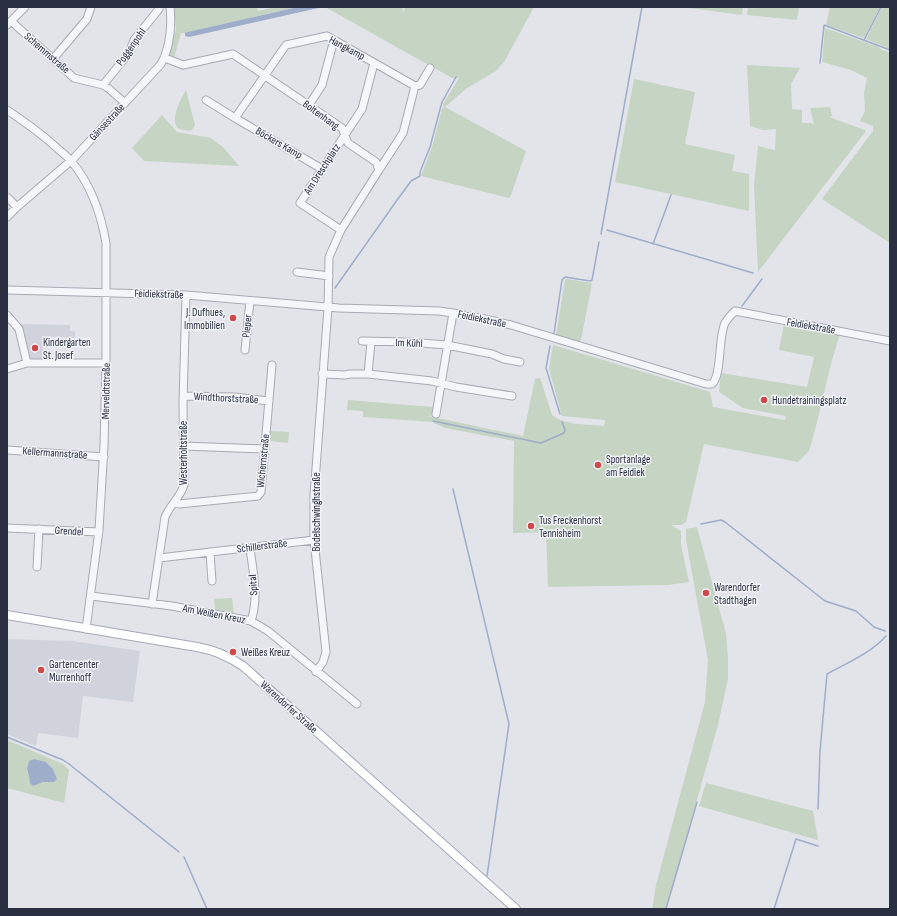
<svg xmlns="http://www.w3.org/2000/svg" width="897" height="916" font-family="'Sofia Sans Condensed',sans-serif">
<rect width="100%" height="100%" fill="#e2e4ea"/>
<path fill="#d0d3dc" d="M19,324l51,1v6l5,1v6l-32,-2v24h-13l-1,-1z
M7,639l65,2 68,10 -7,51 -50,-6 -5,42 -40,-5 -2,13 -29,-12z"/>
<path fill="#c5d4c3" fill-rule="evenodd" d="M174,7h83l1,4 17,-4h23l-113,26h-4l-7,25 -6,-2 8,-26z
M325,7h77l2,6 1,-5 2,-1h127l-30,55 -8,9 -29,17 -22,19 81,44 -15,44 -2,3 -88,-22 11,-29 10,-38 2,-2 -1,-3 16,-26h-7z
M682,7h61l-1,8z
M748,7h51l-2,13 -50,-5z
M830,7h50l-16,31 -38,-13z
M882,7h8v42l-24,-10z
M825,28l54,19 1,2 10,4v190l-68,-44 51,-68v-5l-13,-5 5,-10 -1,-18 3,-15 -16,-8 -29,-8z
M747,65l53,3 -9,16 1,25 10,1v13h10l2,2 -4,-17 20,-1 2,9 -3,1 36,13 1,1 -108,141 -4,-87 4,-39 17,4 1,-21 -13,1 -13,-4z
M634,79l61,13 -10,52 50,11 -3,16 17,3v37l-134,-29z
M186,90l9,35 -4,6c-4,-1 -10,-1 -13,-3 -9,-8 4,-31 8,-38z
M162,115l15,17 34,6 12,9 16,19 -95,-5 -12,-13z
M567,279l25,4 -11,57 -3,2 -22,-7 9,-55z
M784,324l56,10 -8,26 -16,66 -7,25 -11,11 -94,-18 -18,78 -5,3h-10l10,6v14l8,37 -21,3 -120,2 -2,-55 -33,1 1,-92 -69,-13 -13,-6 -69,-5v-6l-16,-1 1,-10 85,7v8l-5,2 6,-1 3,2 86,18 12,-57 5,-1 12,37c13,11 36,9 52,11l1,-6 -43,-4 -13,-47 4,-24 157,47 3,15 72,13 1,-4 -43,-8 -24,-16 2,-19 86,14 7,-30 -35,-7z
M270,431l19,1 -1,11 -19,-2z
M697,527l29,107 2,23v22l-10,46 -52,184h-14l4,-24 49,-183 3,-42 -22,-120v-11z
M232,598l2,16 -19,-5 -1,-10z
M7,740l56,24 6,6 -5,33 -57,-15zM37,760c8,2 14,4 17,12 -9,8 -11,12 -24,11l-1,-7 -2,-7 2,-5z
M706,783l107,28 5,29 -119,-34z"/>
<path fill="#9eadca" d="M298,7h25l-134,30 -4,-1v-3l3,-1z
M34,759l12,3 7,7 4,10 -3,3h-11l-10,4 -3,-3 -1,-7 -2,-7 2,-8z"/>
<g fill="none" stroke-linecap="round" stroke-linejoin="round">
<path stroke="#9eadca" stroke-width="1.5" d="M864,40l17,-33
M820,63l4,-38 66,25
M607,230l146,43
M601,234l41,-227
M653,244l18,-49
M335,288l60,-85 16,-22 9,-5v-4l10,-25 12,-45 14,-25
M742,306l20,-27
M554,333l8,-53 3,-3 25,4 2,-1 7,-38
M550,346l-4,22 14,46
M433,421l108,22 23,-10 1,-3 -3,-8
M453,489l56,235 -22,152
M701,524l20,-4 4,2 100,79 31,10 18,16 11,4
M7,737l56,23 6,4 110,88
M818,809l2,-58 7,-77c20,-11 44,-21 59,-38
M184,857l23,52
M666,909l31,-107
M774,909l22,-70 22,7"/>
<g stroke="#a7aab4" stroke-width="9">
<path id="minor" d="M11,21l63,57 29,7 5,3 17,15
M7,25l18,-18
M165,58l18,7 50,-11 109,74 6,15 28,19 3,8 -38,60 -12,27 -1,51 -14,187v45l12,112 -3,10 -7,10
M53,59l34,-40 4,-12
M103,85l26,-32 5,-13 25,-31
M415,86l5,-1 10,-17
M206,100l29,18
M309,105l13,-20 12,-45
M7,110c18,12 35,24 51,39 5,4 10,8 14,13 19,23 29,52 34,81v120l-2,83 -5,84 -13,99
M322,169l-87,-51 51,-73 41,-9 88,50 -12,47 -24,37
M7,197l10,10
M7,217l10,-10 56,-48 88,-95c9,-16 11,-39 9,-57
M341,230l-41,-27 62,-94 12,-46
M297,272l32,4
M7,290l179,5 153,13 100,3 14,2 37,7 21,5 195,59h6c10,-8 6,-47 13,-61 3,-5 6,-8 10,-12l155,30
M7,315l12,14 8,34
M362,341l46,1 39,3 45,9 12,5 16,3
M245,350l5,-49
M7,369l20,-6h79
M322,374l23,1 5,-1h18l64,7 24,6 56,9
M368,374l3,-32
M184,396l50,1 35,4
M436,414l17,-101
M183,446l82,3
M7,450l97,7
M175,503l4,1 79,-8 3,-4 11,-127
M7,528l92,4
M250,548c3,24 9,50 1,73
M210,552l2,29
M159,558l155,-18
M37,567l2,-38
M91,596l81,10 79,15 17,10 89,73
M152,604l13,-87c5,-12 15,-19 19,-32l-1,-82 3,-108"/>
</g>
<g stroke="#a2a7b6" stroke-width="10">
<path id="major" d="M7,615l190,32c18,3 31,9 46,19l273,243"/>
</g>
<use href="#minor" stroke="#f5f6f9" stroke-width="7"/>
<use href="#major" stroke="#fff" stroke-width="8"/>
</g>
<g fill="#cd494b" stroke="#f2f4f8" stroke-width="1.5">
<circle cx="233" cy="318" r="4"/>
<circle cx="35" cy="348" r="4"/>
<circle cx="764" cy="400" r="4"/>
<circle cx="598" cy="465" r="4"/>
<circle cx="531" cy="526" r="4"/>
<circle cx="706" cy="593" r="4"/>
<circle cx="233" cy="652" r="4"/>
<circle cx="41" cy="670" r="4"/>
</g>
<g text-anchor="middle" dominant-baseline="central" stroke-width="3" stroke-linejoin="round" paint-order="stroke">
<g font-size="11" fill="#2a3042" stroke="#f2f4f8">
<text transform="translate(131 47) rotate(-55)">Poggenpohl</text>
<text transform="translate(347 48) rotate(28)">Hangkamp</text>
<text transform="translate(47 53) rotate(41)">Schemmstraße</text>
<text transform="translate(321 115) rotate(36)">Boltenhang</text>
<text transform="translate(107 122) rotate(-47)">Gänsestraße</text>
<text transform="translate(279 143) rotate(30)">Böckers Kamp</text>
<text transform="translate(322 169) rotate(-57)">Am Dreschplatz</text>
<text transform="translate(159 294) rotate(2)">Feidiekstraße</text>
<text transform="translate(482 319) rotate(12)">Feidiekstraße</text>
<text transform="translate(247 326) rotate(-84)">Pieper</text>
<text transform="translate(811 326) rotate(10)">Feidiekstraße</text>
<text transform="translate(409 343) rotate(2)">Im Kühl</text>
<text transform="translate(106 391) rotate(-89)">Merveldtstraße</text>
<text transform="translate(226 398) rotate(3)">Windthorststraße</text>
<text transform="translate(55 453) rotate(4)">Kellermannstraße</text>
<text transform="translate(183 453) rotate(-90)">Westerholtstraße</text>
<text transform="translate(263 461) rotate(-84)">Wichernstraße</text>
<text transform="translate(316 512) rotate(-90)">Bodelschwinghstraße</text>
<text transform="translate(69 531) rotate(3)">Grendel</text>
<text transform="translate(262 546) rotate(-7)">Schillerstraße</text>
<text transform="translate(253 585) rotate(-94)">Spital</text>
<text transform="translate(214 614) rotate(11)">Am Weißen Kreuz</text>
<text transform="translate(289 707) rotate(42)">Warendorfer Straße</text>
</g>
<g font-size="11" fill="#2a3042" stroke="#f2f4f8" text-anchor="start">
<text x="225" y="312" text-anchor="end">J. Dufhues,<tspan x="225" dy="13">Immobilien</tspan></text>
<text x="43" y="342">Kindergarten<tspan x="43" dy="13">St. Josef</tspan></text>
<text x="772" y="400">Hundetrainingsplatz</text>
<text x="606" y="459">Sportanlage<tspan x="606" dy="13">am Feidiek</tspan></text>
<text x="539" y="520">Tus Freckenhorst<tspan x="539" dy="13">Tennisheim</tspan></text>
<text x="714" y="587">Warendorfer<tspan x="714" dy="13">Stadthagen</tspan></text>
<text x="241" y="652">Weißes Kreuz</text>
<text x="49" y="664">Gartencenter<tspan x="49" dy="13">Murrenhoff</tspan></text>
</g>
</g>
<rect width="897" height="916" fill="none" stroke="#2a3042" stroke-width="16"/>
</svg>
